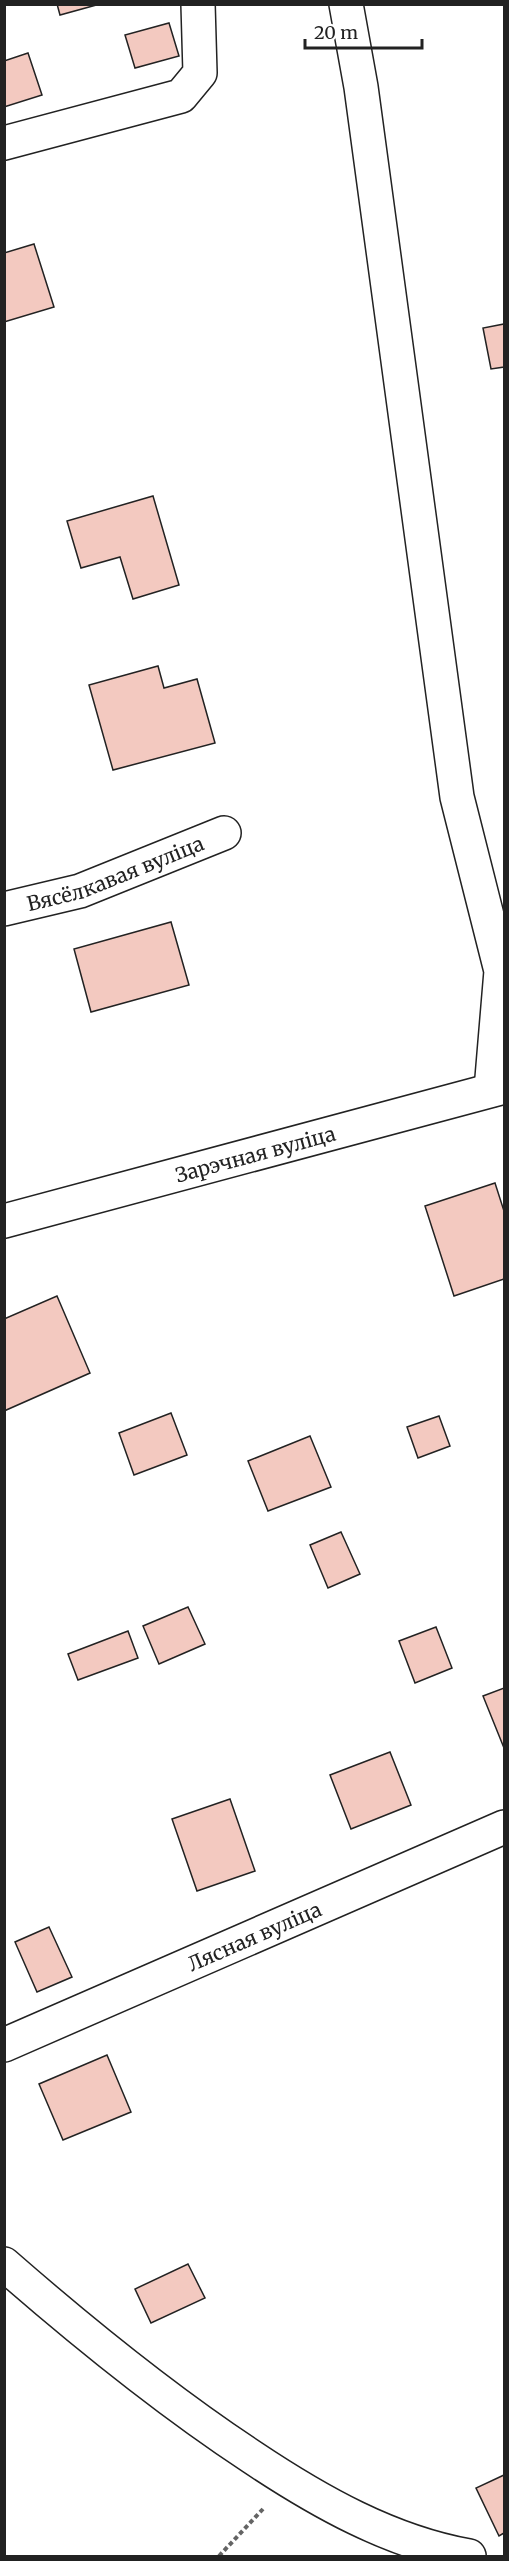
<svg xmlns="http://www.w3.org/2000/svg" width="509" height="2561" font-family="Merriweather,serif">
<rect width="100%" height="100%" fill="#fff"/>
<path fill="#f3c9c0" stroke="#222" stroke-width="1.5" d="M57,4h43l-40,11z
M169,23l10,33 -44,12 -10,-33z
M28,53l14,42 -38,12v-46z
M34,244l20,63 -50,15v-69z
M504,324v43l-13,2 -8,-41z
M153,496l26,89 -46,14 -13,-42 -39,11 -14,-47z
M158,666l6,22 33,-9 18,64 -102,27 -24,-85z
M171,922l18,63 -98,27 -17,-63z
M495,1183l9,28v68l-50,17 -29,-90z
M57,1296l33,77 -86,38v-92z
M171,1413l16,42 -53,20 -15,-42z
M439,1416l11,30 -32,12 -11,-31z
M310,1436l21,51 -63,24 -20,-50z
M341,1532l19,42 -32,14 -18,-43z
M188,1607l17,37 -46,20 -16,-38z
M436,1627l16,41 -37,15 -16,-42z
M128,1631l10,27 -60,22 -10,-26z
M504,1688v60l-21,-52z
M390,1752l21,53 -60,24 -21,-54z
M230,1799l25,72 -58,20 -25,-72z
M49,1927l23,50 -35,15 -22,-50z
M107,2055l24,57 -68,28 -24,-56z
M188,2264l17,34 -54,25 -16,-34z
M504,2475v58l-5,3 -23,-48z"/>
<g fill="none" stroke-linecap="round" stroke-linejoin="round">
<g stroke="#222" stroke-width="36">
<g id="street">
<path d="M346,4l15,83 96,710 44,174 -10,119"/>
<path d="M4,143l177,-47 19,-23 -2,-69"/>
<path id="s1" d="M4,909l76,-18 144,-58"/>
<path id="s2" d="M4,1221l500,-134"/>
<path id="s3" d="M4,2045l500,-218"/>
</g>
</g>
<g stroke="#222" stroke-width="36">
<path id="secondary" d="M4,2264c79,69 160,135 248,193 66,44 138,85 217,99"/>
</g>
<path stroke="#646464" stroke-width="4" stroke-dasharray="4.5 3" stroke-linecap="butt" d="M219,2556l44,-47"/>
<use href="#street" stroke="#fff" stroke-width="33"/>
<use href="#secondary" stroke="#fff" stroke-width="33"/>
</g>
<g text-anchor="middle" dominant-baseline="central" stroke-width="4.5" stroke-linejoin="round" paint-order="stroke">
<g font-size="20" fill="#222" stroke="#fff">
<text stroke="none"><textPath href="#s1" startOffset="117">Вясёлкавая вуліца</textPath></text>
<text stroke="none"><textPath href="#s2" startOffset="260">Зарэчная вуліца</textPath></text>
<text stroke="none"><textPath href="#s3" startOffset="273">Лясная вуліца</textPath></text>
</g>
</g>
<rect width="509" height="2561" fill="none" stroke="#222222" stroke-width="12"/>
<path d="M305 39v9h117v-9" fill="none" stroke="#222222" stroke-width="3"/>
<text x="314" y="39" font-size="18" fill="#222222" stroke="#ffffff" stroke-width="4.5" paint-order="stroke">20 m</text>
</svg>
